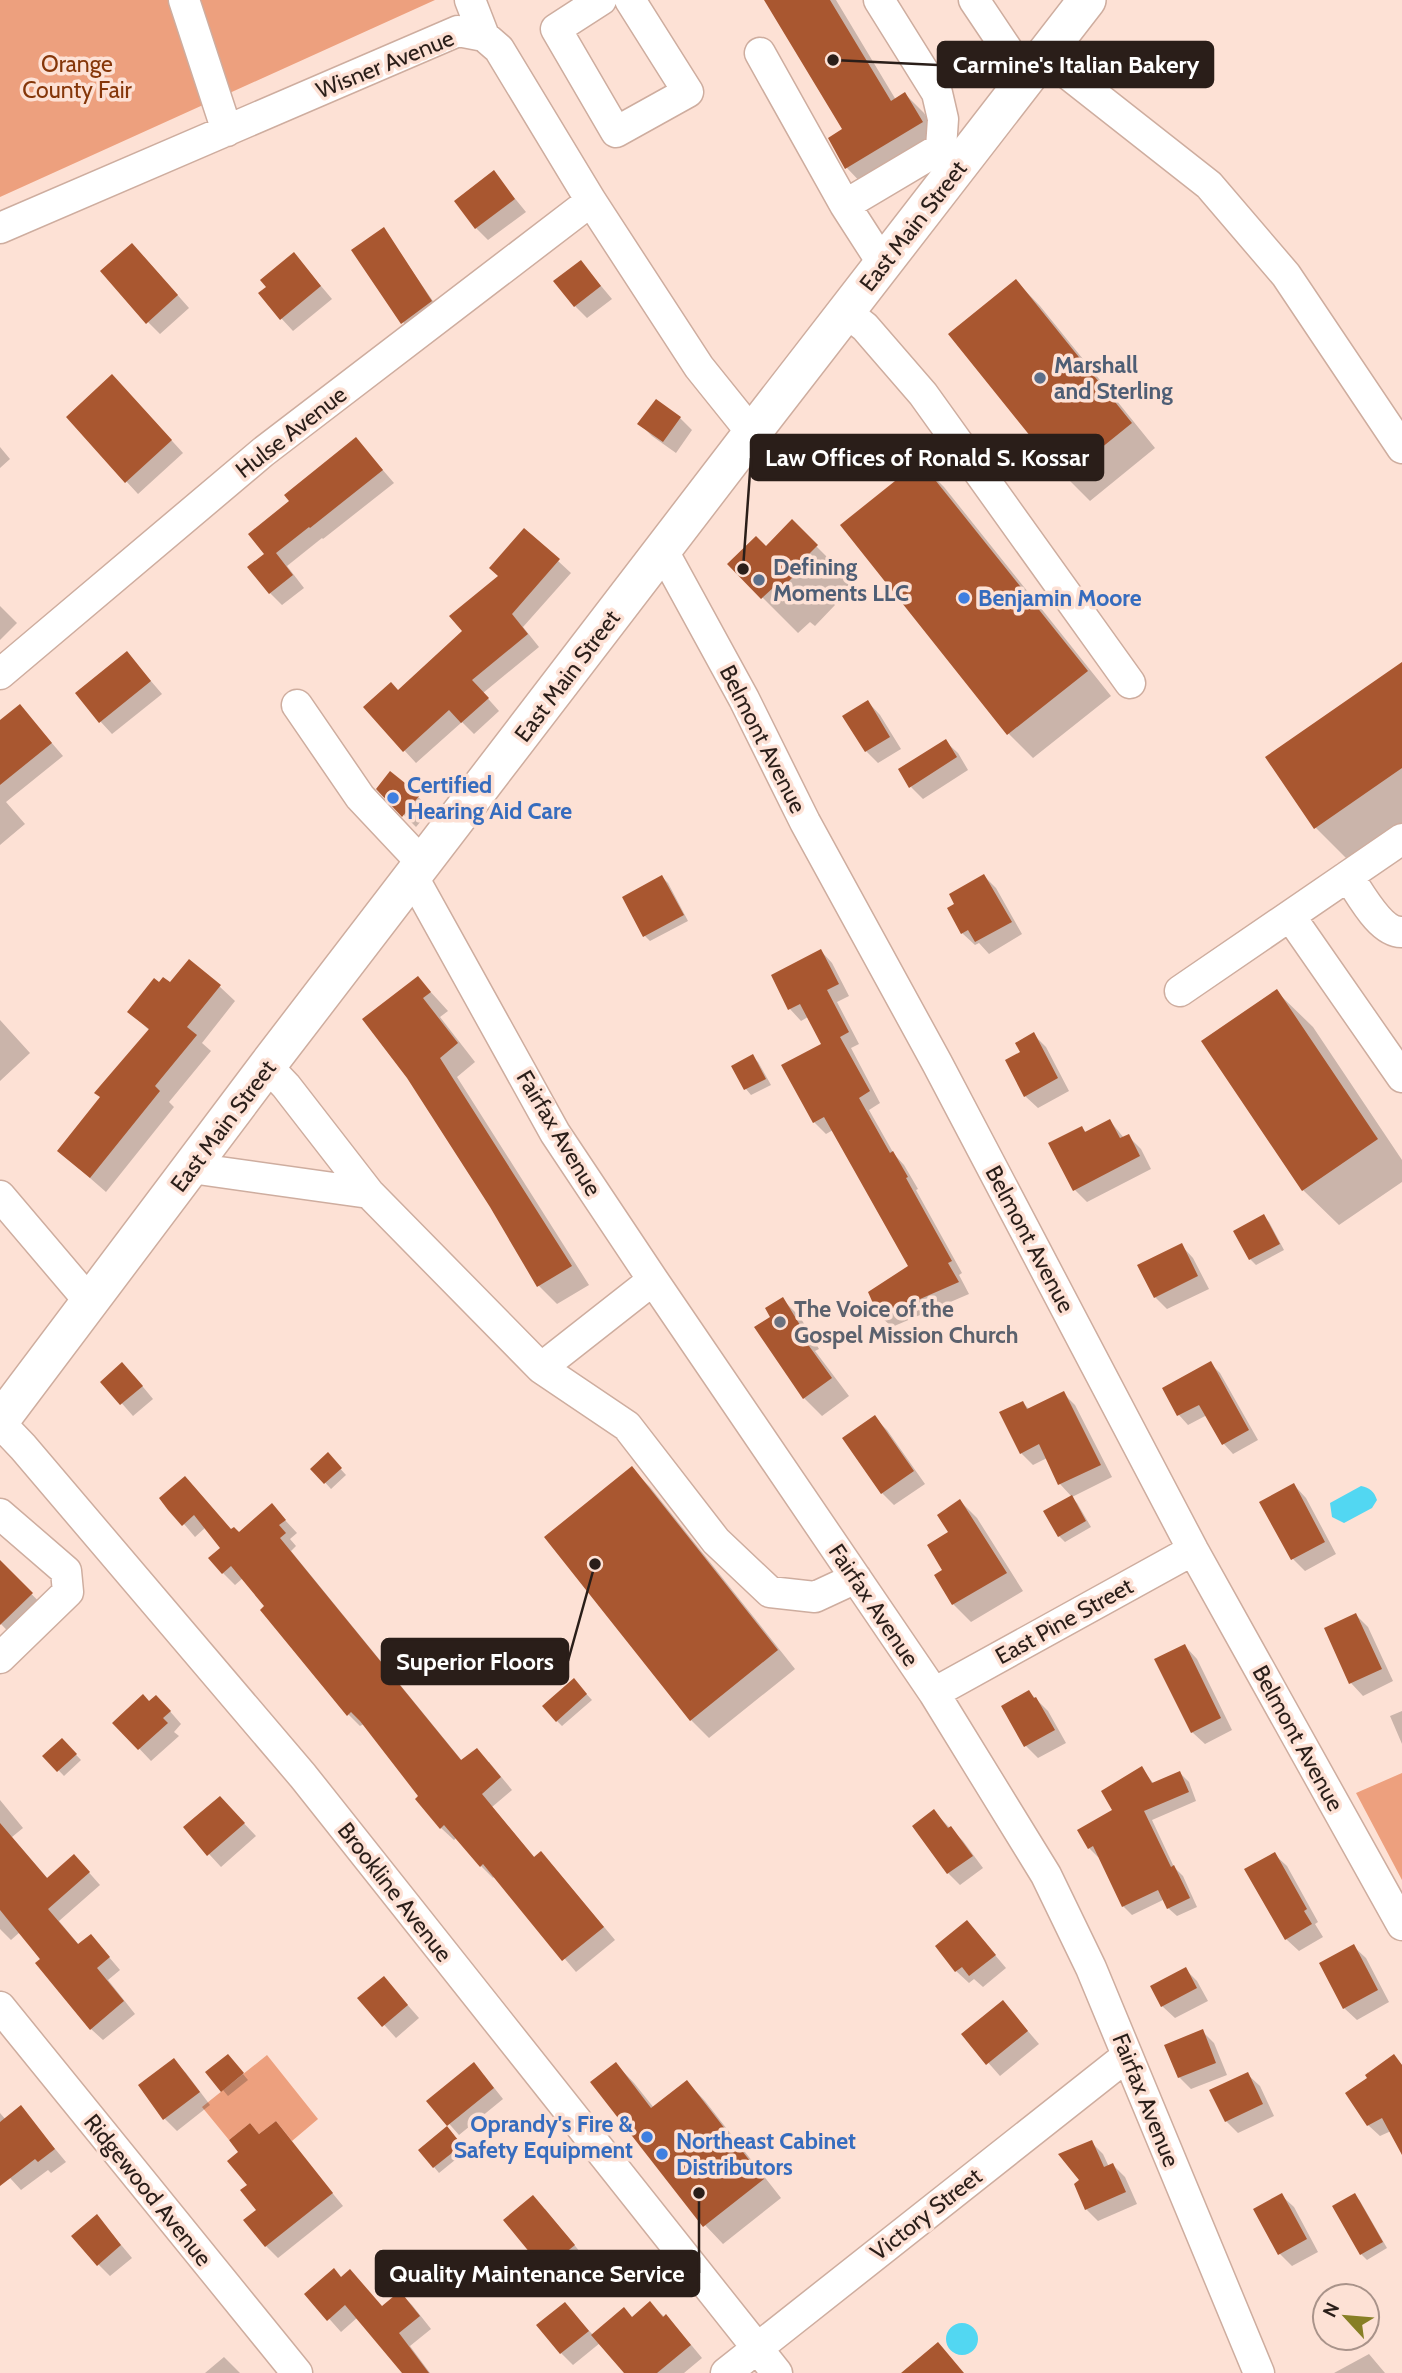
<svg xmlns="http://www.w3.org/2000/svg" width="1402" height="2373" font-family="Cabin,sans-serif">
<rect width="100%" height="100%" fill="#fde1d5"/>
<path fill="#eda07e" d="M0,0h435l-435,197z
M1402,1773v107l-46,-87z
M267,2055l51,64 -26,22 -16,-20 -17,13 -9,-11 -21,17 -27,-33z"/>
<path fill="#52d7f2" d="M1361,1486c9,2 13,5 16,14l-5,8 -28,15 -12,-6 -2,-14z
M474 2265a15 15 0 1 1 30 0a15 15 0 1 1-30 0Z
M946 2339a16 16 0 1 1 32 0a16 16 0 1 1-32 0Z"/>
<path fill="#0003" d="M766,0h70l60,100 9,-6 19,19 17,28 -76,46 -18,-19 -17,-29 14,-9z
M494,173l32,39 -38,28 -12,-12z
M384,230l53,77 -29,22 -55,-79z
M294,254l38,45 -39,32 -12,-13 -13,-31z
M144,257l45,51 -29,26 -12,-12z
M581,262l31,37 -25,19 -12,-12z
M1016,281l24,25 115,142 -65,53 -24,-24 -116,-143z
M125,389l58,64 -45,41 -12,-13z
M680,418l12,12 -16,23 -24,-17 -12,-12z
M356,439l38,44 -71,56 -1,-1 -35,28 17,22 -22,17 -12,-12 -4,-39 25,-52z
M0,447l10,12 -10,9z
M920,463l24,24 167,209 -78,62 -24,-24 -167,-209z
M792,522l60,60 -20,20 3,3 -20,21 -5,-4 -12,11 -69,-69 37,-16z
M558,561l13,12 -48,54 16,20 -56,46 16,18 -25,23 -12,-12 -46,41 -12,-13 -6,-59 66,-60 36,-54z
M0,606l17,17 -17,17z
M127,653l35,41 -50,40 -12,-13z
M1402,664v164l-51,35 -35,-35 -49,-71z
M868,702l12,13 21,34 -23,14 -12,-12z
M20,706l43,50 -57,46 19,22 -25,21v-122z
M945,741l13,12 10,17 -45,29 -12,-12z
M378,789l40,8 13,12 -15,18z
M984,876l12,12 26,46 -33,20 -10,-11 -4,2 -13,-12 -13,-24z
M662,877l6,6 20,38 -38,20 -5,-5z
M821,951l11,12 17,33 -12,6 22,42 -8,4 29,55 -11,7 25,44 10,11 14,24 -2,1 46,83 -3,2 10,19 -77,33 -12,-11 31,-50 -78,-136 -7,4 -12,-12 9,-77 -15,-28 -7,4 -11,-12 -17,-33z
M418,978l30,33 -8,6 35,45 -18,15 132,208 -32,19 -18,-18 -47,-80 -84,-129z
M159,985l60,1 16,15 -33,42 9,8 -42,51 5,5 -68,85 -47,-41 43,-53 48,-67 -21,-20z
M1277,992l36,35 89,133v22l-63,43 -36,-35z
M0,1020l30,33 -30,28z
M1034,1035l12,12 23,44 -31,17 -13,-12 -3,-43z
M752,1056l6,6 13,23 -20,10 -5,-6 -13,-22z
M1110,1121l14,17 4,-2 13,13 10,20 -64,33 -12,-12 -24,-46 31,-16 5,5z
M1263,1216l6,6 15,28 -28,15 -6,-6z
M1181,1245l12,13 16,31 -42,20 -12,-12z
M782,1299l18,18 19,32 -4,2 34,45 -27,20 -18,-18 -32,-80z
M1210,1363l10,10 38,67 -25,14 -9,-10 -17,-29 -19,10 -9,-10z
M134,1376l19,23 -20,17 -30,-34z
M1063,1393l12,12 37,72 -40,20 -12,-13 -13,-26 -14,7 -12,-12 2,-50 7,7z
M875,1418l12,12 38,54 -31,21 -12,-12z
M328,1455l18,20 -15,14 -18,-20z
M632,1469l18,18 145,182 -86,69 -18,-18z
M1294,1485l12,13 30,56 -31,17 -12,-12z
M162,1498l77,36 33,-28 25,27 -7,6 6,7 -5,5 172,211h26l23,28 -20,17 43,51 18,8 62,74 -39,32 -81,-96 -2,2 -12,-12 -24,-29 -3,3 -13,-12 -24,-29 4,-3 -57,-72 -4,2 -12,-12 -105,-136 -8,7 -12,-12 -1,-25 -16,-21 -11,10z
M1072,1498l5,5 14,24 -26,15 -6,-6z
M960,1501l17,17 46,73 -52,31 -18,-18 -16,-29 7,-5 7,-38z
M0,1562l56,57 -31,30 -25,-26z
M1356,1615l12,12 25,54 -30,15 -12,-13 -25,-54z
M1185,1646l12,13 35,71 -27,14 -13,-12z
M579,1686l13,14 -30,26 -5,-5z
M1029,1692l19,19 18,32 -28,15 -12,-12z
M150,1703l18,6 13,15 -7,8 5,4 -28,25 -36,-38z
M1402,1711v33l-12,-28z
M62,1740l19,20 -17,16 -19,-20z
M1141,1768l13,16 26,-11 9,9 7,19 -44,19 22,47 9,9 14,31 -20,9 -9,-8 -3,-9 -33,16 -9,-9 -24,-50 -1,1 -9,-9z
M220,1798l36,38 -35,31 -12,-13z
M0,1800l23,28 -11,9 36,42 37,-11 15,17 -41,36 20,24 12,-9 29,34 -12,10 27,34 -32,26 -12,-11 -71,-97 -9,8 -11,-11z
M934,1812l29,29 20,27 -23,17 -12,-12z
M1274,1854l13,12 31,56 -3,2 8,13 -24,14 -13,-12z
M967,1922l39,46 -23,19 -9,-8 -5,4 -13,-12z
M1353,1946l13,12 23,44 -32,18 -13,-12z
M1185,1969l12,12 11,20 -33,17 -13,-12z
M384,1978l35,40 -23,20 -36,-40z
M1003,2002l36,42 -39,32 -37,-42z
M1202,2031l12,12 13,32 -36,14 -12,-12z
M1394,2057l8,8v87l-11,-21 -11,5 -12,-11z
M174,2061l12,12 24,32 -33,26 -13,-13z
M233,2062l15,18 -20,16 -5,-6z
M616,2064l18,19 20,25 33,-26 18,19 76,97 -58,46 -18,-19z
M1247,2074l13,12 14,30 -36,17 -12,-12z
M484,2075l19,24 -44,36 -30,-34z
M21,2108l45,54 -15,11 -3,-3 -27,20 -21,-23v-54l6,7z
M275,2123l68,83 -65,52 -12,-12 -8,-36 -9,-24 11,-51z
M448,2128l18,23 -27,22 -5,-6z
M1091,2142l12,12 6,13 4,-2 12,12 12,27 -39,17 -12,-12 -5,-29z
M1281,2195l13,12 24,45 -26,14 -12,-12 -25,-44z
M1355,2195l5,6 27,47 -20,12 -6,-6z
M545,2209l40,49 -28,23 -52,-61z
M97,2216l35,42 -22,18 -12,-12z
M342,2278l40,29 18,-14 12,12 19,24 -21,17 20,27h-26l-46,-56 -17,15 -34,-38z
M565,2304l28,31 40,-17 17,-14 28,25 24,29 -18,15h-58l-26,-30 -27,22 -12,-12z
M1369,2354l16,19h-51z
M224,2357l16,16h-35z"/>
<path fill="#a95730" d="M764,0h66l61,101 14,-9 18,30 -78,47 -17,-31 14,-9z
M494,170l21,29 -40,30 -21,-28z
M384,227l48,74 -31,23 -50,-74z
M132,243l46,52 -32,29 -46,-53z
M294,252l27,34 -41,34 -22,-27 8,-6 -6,-7z
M581,260l20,26 -27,21 -21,-26z
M1016,279l116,144 -68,55 -116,-144z
M112,374l60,66 -47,43 -59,-66z
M656,399l25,18 -18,25 -26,-18z
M356,437l27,33 -73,58 -1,-1 -33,26 17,22 -24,19 -22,-27 17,-13 -16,-20 41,-33 -5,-6z
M920,461l168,210 -81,64 -167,-210z
M792,519l26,26 -20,20 3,4 -23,23 -4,-5 -13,12 -34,-35 29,-28 10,10z
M524,528l36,31 -48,55 16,20 -56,46 17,18 -28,25 -12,-13 -46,42 -40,-45 28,-25 7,8 64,-59 -13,-15 49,-40 -9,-8z
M127,651l24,30 -52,42 -24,-30z
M1402,662v106l-88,61 -49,-72z
M868,700l22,37 -25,15 -23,-36z
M20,704l32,39 -52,42v-65z
M946,739l11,18 -48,31 -11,-19z
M390,771l30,24 -18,22 -26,-28z
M984,874l28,48 -37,20 -7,-12 -7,4 -14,-26 7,-4 -5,-10z
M662,875l22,40 -41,22 -21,-40z
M821,949l18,35 -12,6 22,42 -9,5 30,54 -11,7 31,55 3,-2 15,26 -2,1 46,83 -4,2 11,19 -80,35 -11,-25 40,-26 -84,-149 -11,6 -32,-58 40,-21 -21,-40 -12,6 -17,-35z
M189,959l32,26 -34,42 10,8 -42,51 5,5 -70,87 -33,-27 43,-54 -6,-4 55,-64 -22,-17 27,-34 5,4 4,-5 7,5z
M418,976l13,16 -8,6 35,45 -18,15 132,208 -35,21 -47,-80 -83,-129 -45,-59z
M1277,989l101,150 -76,52 -101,-150z
M1034,1032l24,46 -34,19 -19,-37 15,-8 -5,-9z
M753,1054l13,25 -22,11 -13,-24z
M1110,1119l10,19 9,-4 11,22 -67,35 -25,-48 34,-17 3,6z
M1264,1214l16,30 -31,16 -16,-29z
M1182,1243l16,33 -44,22 -17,-33z
M783,1297l20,33 -4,2 33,46 -29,21 -49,-72 16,-10 -5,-9z
M1211,1361l38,69 -27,15 -23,-40 -22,11 -15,-28z
M122,1362l21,24 -23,19 -20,-23z
M1064,1391l37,74 -43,20 -19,-41 -19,10 -21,-42 24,-11 4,8z
M875,1415l39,56 -33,23 -39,-56z
M328,1452l14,16 -18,16 -14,-15z
M632,1466l146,184 -88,71 -146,-184z
M185,1476l46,53 3,-2 5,5 33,-29 14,17 -7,5 7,8 -6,5 181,222 16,-12 24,29 -19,17 52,63 7,-6 63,76 -42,34 -79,-97 -3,3 -36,-42 -4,4 -25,-30 3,-3 -58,-75 -9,-9 -4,4 -87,-106 4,-4 -33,-40 -9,8 -14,-16 12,-10 -26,-33 -12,11 -14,-16 -9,-12z
M1294,1483l31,59 -34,18 -32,-58z
M1072,1495l14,26 -28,16 -15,-26z
M960,1499l47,74 -55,32 -18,-30 8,-5 -15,-25 21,-13 -11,-17z
M0,1560l33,33 -33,32z
M1356,1613l26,56 -33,15 -25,-56z
M1185,1644l36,74 -30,15 -37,-74z
M574,1678l13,16 -31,28 -14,-16z
M1029,1690l5,8 2,-1 19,33 -31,17 -23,-41z
M143,1694l6,7 7,-6 15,16 -8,7 5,5 -30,27 -26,-27z
M62,1738l15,16 -20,18 -15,-16z
M1142,1766l10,17 28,-12 9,21 -45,19 27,56 3,-2 16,33 -23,11 -9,-19 -36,17 -29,-61 -5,3 -11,-19 35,-20 -11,-19z
M220,1796l25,27 -38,33 -24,-29z
M934,1809l14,19 3,-2 22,30 -26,18 -35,-48z
M0,1823l47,55 27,-24 16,18 -42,37 30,35 13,-10 19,23 -13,11 27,33 -34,29 -55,-67 5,-4 -40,-49z
M1275,1852l32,57 -3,2 8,13 -27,16 -41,-71z
M967,1920l29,35 -27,21 -7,-9 -7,5 -20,-26z
M1354,1944l24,46 -35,19 -24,-46z
M1186,1967l11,21 -36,19 -11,-21z
M384,1976l24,29 -26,22 -25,-29z
M1003,2000l25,31 -42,34 -25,-31z
M1203,2029l13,34 -38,15 -14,-33z
M228,2054l16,19 -23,19 -16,-20z
M1394,2054l8,11v90l-20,-37 -15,8 -22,-33 22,-15 -2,-3z
M174,2058l26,34 -37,28 -25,-35z
M474,2062l20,26 -47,38 -21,-25z
M616,2062l35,46 36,-28 77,99 -61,48 -113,-145z
M1248,2072l15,32 -38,18 -16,-32z
M21,2105l34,44 -17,13 -3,-3 -35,27v-64z
M276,2121l57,72 -68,54 -22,-27 13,-10 -16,-20 7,-5 -20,-24 11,-9 -9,-12 21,-17 9,11z
M447,2126l15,19 -29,23 -15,-18z
M1092,2140l12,27 9,-4 13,29 -41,18 -11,-26 5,-4 -21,-26z
M1282,2193l25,46 -29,16 -25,-46z
M1355,2193l28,49 -23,13 -28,-49z
M533,2195l42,50 -31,25 -41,-50z
M97,2214l24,31 -24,21 -26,-30z
M334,2268l7,9 9,-8 32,37 18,-15 20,25 -21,17 30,40h-27l-57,-68 -18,16 -23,-27z
M650,2301l13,16 3,-3 25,31 -34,28h-33l-33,-38 33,-28 8,10z
M565,2302l24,29 -29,23 -24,-29z
M938,2342l26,31h-63z"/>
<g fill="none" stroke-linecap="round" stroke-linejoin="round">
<g stroke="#cead9f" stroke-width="33">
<path id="minor" d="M184,0l43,131
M470,0l14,36
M601,0l-45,29 60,103 72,-40 -58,-92
M879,0l58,93 6,26 -2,29
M974,0l53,79
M760,53l85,152
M1045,56l164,129 77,90 116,173
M0,228l458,-197 26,5 15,13 92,152 108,166 53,66
M883,264l-38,-59 96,-57 21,16
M846,312l19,15 58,67 207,289
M663,551l81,148 61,123 132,241 256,487 209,375
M0,674l263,-222 328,-251
M297,705l63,92 63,67
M1348,876c12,17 32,57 54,56
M413,877l142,256 98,147 281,413 112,182 45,93 168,405
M1290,916l112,161
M1180,991l222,-152
M267,1066l19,20 83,107
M191,1168l178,25 172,175 112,-88
M0,1196l90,106
M541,1368l86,58 89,115 54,51 45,5 41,-19
M0,1423l23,24 280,329 474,597
M0,1514l66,57 2,21 -68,66
M934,1693l259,-143
M0,2007l297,366
M726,2373l401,-317"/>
</g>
<g stroke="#cead9f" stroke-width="40">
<path id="major" d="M0,1421l267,-355 485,-633 335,-433"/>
</g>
<use href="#minor" stroke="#fff" stroke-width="30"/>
<use href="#major" stroke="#fff" stroke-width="37"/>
</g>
<g fill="#5c6f8a" stroke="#fde1d5" stroke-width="2.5">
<circle cx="1040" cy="378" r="7"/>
<circle cx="759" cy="580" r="7"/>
</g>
<g fill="#3f7fe0" stroke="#fde1d5" stroke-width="2.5">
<circle cx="964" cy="598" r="7"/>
<circle cx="393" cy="798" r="7"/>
<circle cx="647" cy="2137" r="7"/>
<circle cx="662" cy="2154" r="7"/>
</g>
<circle fill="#6b7280" stroke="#fde1d5" stroke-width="2.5" cx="780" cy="1322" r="7"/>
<g text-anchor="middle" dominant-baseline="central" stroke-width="7" stroke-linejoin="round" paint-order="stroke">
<g font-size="23" fill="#853609" stroke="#fde1d5">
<text x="77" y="64">Orange<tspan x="77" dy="26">County Fair</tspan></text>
</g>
<g font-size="23" fill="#2a1e19" stroke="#fde1d5">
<text transform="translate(385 64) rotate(-22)">Wisner Avenue</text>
<text transform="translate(913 226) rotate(-52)">East Main Street</text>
<text transform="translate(291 432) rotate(-38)">Hulse Avenue</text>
<text transform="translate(567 676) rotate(-53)">East Main Street</text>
<text transform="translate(763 739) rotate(63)">Belmont Avenue</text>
<text transform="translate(223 1126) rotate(-53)">East Main Street</text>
<text transform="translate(559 1133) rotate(59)">Fairfax Avenue</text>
<text transform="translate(1030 1239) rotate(62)">Belmont Avenue</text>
<text transform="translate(874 1605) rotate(56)">Fairfax Avenue</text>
<text transform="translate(1064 1621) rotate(-29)">East Pine Street</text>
<text transform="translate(1298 1738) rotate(61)">Belmont Avenue</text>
<text transform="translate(395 1892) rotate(52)">Brookline Avenue</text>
<text transform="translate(1146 2100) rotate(68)">Fairfax Avenue</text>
<text transform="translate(148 2190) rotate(51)">Ridgewood Avenue</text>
<text transform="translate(926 2214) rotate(-38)">Victory Street</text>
</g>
<g font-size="23" font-weight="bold" fill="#4e5e75" stroke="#fde1d5" text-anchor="start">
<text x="1054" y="365">Marshall<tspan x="1054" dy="26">and Sterling</tspan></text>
<text x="773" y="567">Defining<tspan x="773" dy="26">Moments LLC</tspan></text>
</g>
<g font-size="23" font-weight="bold" fill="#366cbe" stroke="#fde1d5" text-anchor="start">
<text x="978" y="598">Benjamin Moore</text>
<text x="407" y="785">Certified<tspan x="407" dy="26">Hearing Aid Care</tspan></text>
<text x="633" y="2124" text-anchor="end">Oprandy's Fire &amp;<tspan x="633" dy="26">Safety Equipment</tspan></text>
<text x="676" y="2141">Northeast Cabinet<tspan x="676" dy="26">Distributors</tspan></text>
</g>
<g font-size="23" font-weight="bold" fill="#5b616d" stroke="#fde1d5" text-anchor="start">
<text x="794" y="1309">The Voice of the<tspan x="794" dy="26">Gospel Mission Church</tspan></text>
</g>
</g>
<path fill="none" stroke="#2a1e19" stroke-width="2.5" d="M833 60L938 65M743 569L751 458M595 1564L568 1661M699 2193L699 2273"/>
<g fill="#2a1e19" stroke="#fde1d5" stroke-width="2.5">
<circle cx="833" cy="60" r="7"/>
<circle cx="743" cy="569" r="7"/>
<circle cx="595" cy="1564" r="7"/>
<circle cx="699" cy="2193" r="7"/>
</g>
<g fill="#2a1e19" stroke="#2a1e19" stroke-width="2.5">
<rect x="938" y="42" width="275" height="45" rx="7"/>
<rect x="751" y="435" width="352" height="45" rx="7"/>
<rect x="382" y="1639" width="186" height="45" rx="7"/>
<rect x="376" y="2251" width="323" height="45" rx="7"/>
</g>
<g font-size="24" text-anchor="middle" font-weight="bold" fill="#fff">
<text x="1076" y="73">Carmine's Italian Bakery</text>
<text x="927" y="466">Law Offices of Ronald S. Kossar</text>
<text x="475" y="1670">Superior Floors</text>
<text x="537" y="2282">Quality Maintenance Service</text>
</g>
<g transform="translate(1346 2317) rotate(296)"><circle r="33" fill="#fde1d5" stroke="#a9938a" stroke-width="2"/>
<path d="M0-5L12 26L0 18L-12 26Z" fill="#877f25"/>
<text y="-10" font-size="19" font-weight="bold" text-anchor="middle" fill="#2a1e19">N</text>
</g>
</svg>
